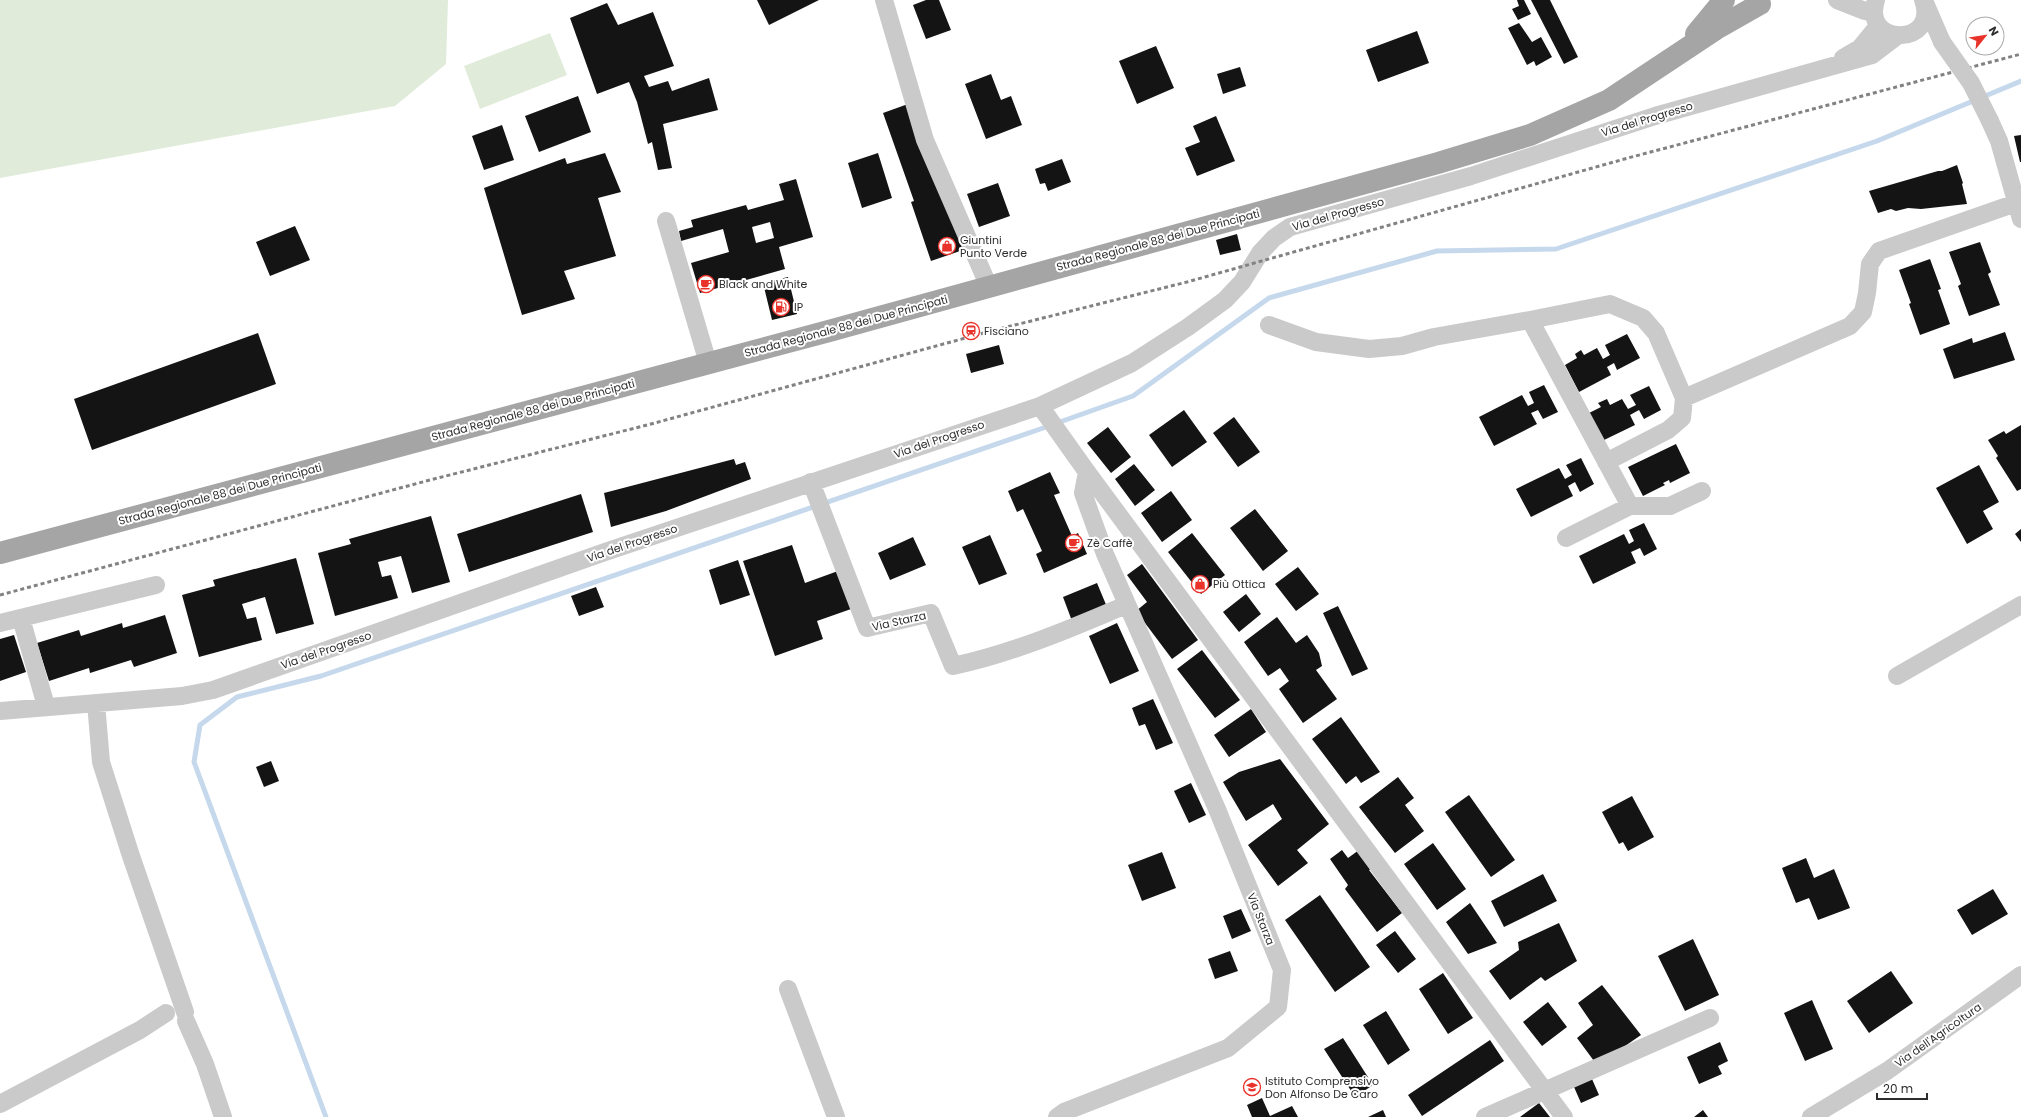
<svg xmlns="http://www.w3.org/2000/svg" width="2021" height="1117" font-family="Poppins,sans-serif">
<rect width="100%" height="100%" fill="#fff"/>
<path fill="#e1ebda" d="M0,0h448l-2,64 -51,42 -395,72z
M550,33l17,42 -87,34 -16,-43z"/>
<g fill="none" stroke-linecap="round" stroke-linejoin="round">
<path stroke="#c5d8ec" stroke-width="5" d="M1057,423l76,-27 136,-98 168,-47 119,-2 321,-108 144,-60
M326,1117l-132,-355 6,-37 37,-28 84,-21 728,-250"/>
</g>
<path fill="#141414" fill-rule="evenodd" d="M757,0h62l-50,25z
M926,0h13l12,30 -25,9 -13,-34z
M1517,0h7l7,14 -13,6 -6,-11 7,-3z
M1531,0h19l28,57 -14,7z
M607,3l11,22 35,-13 21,54 -30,10 5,11 19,-6 4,10 37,-13 9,32 -55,14 9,44 -14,2 -6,-28 -4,2 -11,-42 -8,-20 -32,12 -27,-76z
M1519,23l13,19 9,-5 11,20 -16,9 -2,-5 -7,4 -19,-37z
M1417,31l12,32 -51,19 -12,-32z
M1156,46l18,42 -37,16 -18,-43z
M1240,67l6,19 -23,8 -6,-20z
M991,74l10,26 10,-4 11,29 -36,14 -21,-55z
M578,96l13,36 -52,20 -14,-36z
M908,104l55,146 -32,11 -20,-59 3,-1 -31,-88z
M1216,116l19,45 -38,15 -12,-28 15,-6 -7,-16z
M502,125l12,35 -30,10 -12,-34z
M2021,135v27h-1l-6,-26z
M605,153l16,39 -23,6 18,58 -52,15 11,28 -53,16 -38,-127 81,-30 2,6z
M878,153l14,45 -30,10 -14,-45z
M1062,159l9,23 -23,9 -3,-8 -5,1 -5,-15z
M1957,165l6,18 -1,1 5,20 -46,5 -13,-1 -12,3 -5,-2 -13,4 -9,-22 69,-20h4z
M796,179l17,58 -34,10 6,22 -85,24 -9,-30 38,-11 -6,-23 -42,12 -2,-10 14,-4 -2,-7 55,-15 2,5 36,-10 -5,-16zM770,222l4,16 -18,5 -4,-16z
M998,183l12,33 -31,11 -12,-33z
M295,226l15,34 -40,16 -14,-34z
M1237,234l4,16 -21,5 -4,-15z
M1980,242l11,30 -3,2 12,31 -31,11 -11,-30 3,-2 -12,-32z
M1930,259l11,30 -3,1 12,34 -30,11 -11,-31 2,-1 -12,-33z
M788,277l9,37 -25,6 -9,-37z
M2005,332l10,28 -61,19 -11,-30 29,-11 1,5z
M258,333l18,51 -184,66 -18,-51z
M1627,334l13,24 -23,12 -3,-7 -7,4 4,8 -32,17 -14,-27 12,-7 -2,-4 6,-4 3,5 13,-7 6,11 7,-4 -5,-10z
M999,345l5,19 -33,9 -5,-19z
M1544,385l14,27 -15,7 -5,-9 -7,3 6,11 -43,22 -15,-29 43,-22 6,11 6,-3 -5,-11z
M1649,386l12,24 -17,9 -5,-9 -9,5 5,10 -33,16 -13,-28 12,-6 -3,-4 9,-4 3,6 12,-6 6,10 8,-4 -6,-10z
M1184,410l23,32 -35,25 -23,-32z
M1234,417l26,35 -22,15 -25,-34z
M2021,425v64l-4,2 -21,-33 2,-2 -10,-16 16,-9 2,3z
M1108,427l23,30 -20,16 -24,-30z
M1676,444l14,29 -20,10 -1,-3 -6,3 2,2 -22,11 -15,-29z
M1581,458l13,26 -14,8 -5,-10 -7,4 5,10 -42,21 -15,-28 43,-21 6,11 7,-4 -6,-10z
M734,459l2,6 9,-3 6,17 -85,32 -55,16 -7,-34z
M1134,464l21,26 -20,16 -20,-27z
M1979,465l20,37 -16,9 10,18 -26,15 -31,-56z
M1050,472l10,21 -6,2 18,41 6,-3 9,21 -43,19 -8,-19 6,-3 -19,-42 -6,3 -9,-21z
M1171,491l21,29 -30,22 -21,-29z
M581,494l12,38 -124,40 -12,-38z
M1255,509l33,42 -25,20 -33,-43z
M431,516l19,66 -38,11 -11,-37 -23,6 4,15 9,-2 7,23 -63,18 -17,-63 33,-9 -2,-5z
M1644,523l13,26 -13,7 -4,-8 -9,4 5,11 -43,21 -14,-28 45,-22 5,10 5,-3 -5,-11z
M2021,529v13l-6,-8z
M1192,533l33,42 -24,19 -33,-42z
M990,535l17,39 -28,11 -17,-38z
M913,537l13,28 -36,15 -12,-27z
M792,545l13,38 33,-12 13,38 -34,12 6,18 -48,17 -32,-95z
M296,558l18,66 -38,10 -11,-37 -23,7 5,15 9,-2 6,23 -63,17 -17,-62 33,-9 -2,-6z
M738,560l12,35 -30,10 -11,-35z
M1142,564l56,76 -26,19 -36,-48 11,-9 -20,-27z
M1298,567l21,27 -23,17 -21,-27z
M1097,583l10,24 -35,14 -9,-24z
M596,587l8,20 -25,9 -8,-20z
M1246,594l15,20 -22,18 -16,-20z
M1338,606l30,63 -16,7 -29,-63z
M165,615l12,38 -43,14 -3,-7 -41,13 -1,-5 -40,13 -12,-38 42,-13 2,6 41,-13 1,5z
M1277,617l19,26 11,-8 12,18 3,13 -6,4 21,29 -34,24 -24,-34 10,-8 -9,-13 -12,8 -24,-34z
M1117,623l22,48 -29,13 -21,-48z
M14,635l12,37 -26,9v-42z
M1202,650l38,50 -25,18 -38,-49z
M1153,699l20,44 -17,7 -11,-26 -6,2 -7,-18z
M1251,709l15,23 -37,25 -15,-22z
M1341,717l39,55 -19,11 -5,-7 -10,8 -34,-45z
M1280,759l49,65 -32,26 11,13 -30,23 -30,-41 34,-26 -9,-15 -27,17 -23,-39 16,-10z
M271,761l8,20 -15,6 -8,-20z
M1398,777l16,21 -9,7 19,26 -29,22 -36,-46z
M1191,783l15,32 -17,8 -15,-32z
M1469,795l46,65 -24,17 -46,-65z
M1632,796l22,41 -26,14 -5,-9 -4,2 -17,-32z
M1433,843l33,46 -29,21 -33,-46z
M1342,850l6,8 11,-8 13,19 -3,1 33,43 -25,19 -32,-43 3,-4 -18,-26z
M1162,852l14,36 -34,13 -14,-36z
M1806,858l8,20 20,-9 16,39 -32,12 -9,-22 -13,5 -14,-35z
M1543,874l14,27 -53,26 -13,-26z
M1993,889l15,25 -36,21 -15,-25z
M1320,895l50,72 -35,25 -50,-72z
M1470,903l27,40 -29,11 -22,-32z
M1241,909l10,22 -19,8 -9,-23z
M1559,923l18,38 -32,20 -4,-4 -31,23 -21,-29 30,-21 -1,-8z
M1395,931l21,28 -18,14 -22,-28z
M1693,939l26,56 -34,16 -27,-55z
M1230,951l8,20 -23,8 -7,-20z
M1891,971l22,32 -44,30 -22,-32z
M1443,973l30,45 -25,16 -29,-45z
M1602,985l39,50 -29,20 -18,6 -17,-23 16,-13 -15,-22z
M1812,1000l21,49 -28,12 -21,-48z
M1548,1002l19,25 -25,19 -19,-24z
M1386,1011l24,39 -22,15 -25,-40z
M1343,1038l30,47 -18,12 -31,-48z
M1490,1040l14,21 -82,55 -14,-21z
M1720,1042l8,19 -10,5 4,8 -23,10 -12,-27z
M1592,1079l7,16 -18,8 -7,-16z
M1262,1098l8,18 22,-10 6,11h-46l-5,-12z
M1539,1103l11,14h-30z
M1383,1110l3,7h-18z
M1703,1110l5,7h-14z"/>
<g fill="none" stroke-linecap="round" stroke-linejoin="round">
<path stroke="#cacaca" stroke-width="18" d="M884,0l41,140 64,147
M1837,0l28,11 9,2
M1876,0c-15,48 64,46 47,0
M1926,5l16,37
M1843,58l17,-10 18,-22
M1990,121l9,20 22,78
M666,221l42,142
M1530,320l100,186
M1269,325l47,17 53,7 33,-3 32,-9 96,-17 80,-16 33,14 13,15 28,65 -2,20 -14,12 -62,32
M1684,398l166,-72 13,-14 4,-19 3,-29 9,-13 137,-48
M1040,406l47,66 477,645
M811,482l56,146 64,-15 22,53c60,-13 117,-37 173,-61
M1566,538l64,-32h40l32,-15
M21,618l25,88
M0,623l156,-38
M1897,676l124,-71
M96,703l5,59 30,94 54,156
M0,711l182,-15 31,-6 392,-138 435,-146 92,-43 56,-36 37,-27 17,-18 18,-29 14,-15 16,-11 181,-51 184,-60 217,-61 25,-19
M788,989l48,128
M186,1021l19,43 18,53
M0,1104l140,-74 26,-17
M1057,1117l7,-5 164,-64 50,-41 4,-37 -65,-161 -112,-255 -22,-61 4,-21
M1485,1117l225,-99
M1811,1117l76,-46 134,-96"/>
<path stroke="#a5a5a5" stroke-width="22" d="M1696,34l28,-34
M0,553l829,-222 609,-168 92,-28 79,-35 107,-71 44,-25"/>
<path stroke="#828282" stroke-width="3" stroke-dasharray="4 3" stroke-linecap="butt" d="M0,595l430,-115 221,-56 340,-93 196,-49 441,-124 393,-104"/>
<path stroke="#cacaca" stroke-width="18" d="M1942,42l29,41 19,38"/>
</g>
<defs>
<g id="shop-ring" transform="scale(0.9)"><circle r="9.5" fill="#fff" stroke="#e9322a" stroke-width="1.5"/><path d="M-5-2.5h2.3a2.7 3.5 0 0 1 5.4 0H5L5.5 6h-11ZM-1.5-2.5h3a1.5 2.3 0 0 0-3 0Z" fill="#e9322a"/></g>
<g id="cafe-ring" transform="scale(0.9)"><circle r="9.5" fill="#fff" stroke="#e9322a" stroke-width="1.5"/><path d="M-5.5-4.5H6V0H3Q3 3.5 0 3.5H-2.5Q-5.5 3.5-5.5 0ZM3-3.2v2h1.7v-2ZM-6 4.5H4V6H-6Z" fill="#e9322a"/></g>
<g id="fuel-ring" transform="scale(0.9)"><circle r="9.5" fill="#fff" stroke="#e9322a" stroke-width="1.5"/><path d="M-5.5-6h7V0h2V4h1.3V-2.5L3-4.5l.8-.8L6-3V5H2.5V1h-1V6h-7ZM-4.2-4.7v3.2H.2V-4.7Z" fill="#e9322a"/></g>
<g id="station-ring" transform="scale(0.9)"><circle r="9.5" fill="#fff" stroke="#e9322a" stroke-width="1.5"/><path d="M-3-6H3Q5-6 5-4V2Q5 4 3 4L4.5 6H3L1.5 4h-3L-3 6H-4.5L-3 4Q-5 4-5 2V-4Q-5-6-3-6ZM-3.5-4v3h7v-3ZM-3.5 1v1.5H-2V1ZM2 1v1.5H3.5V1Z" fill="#e9322a"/></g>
<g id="school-ring" transform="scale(0.9)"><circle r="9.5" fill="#fff" stroke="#e9322a" stroke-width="1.5"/><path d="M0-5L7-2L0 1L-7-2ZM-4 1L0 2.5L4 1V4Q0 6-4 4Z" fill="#e9322a"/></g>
</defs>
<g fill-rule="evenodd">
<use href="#shop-ring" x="947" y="246"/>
<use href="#cafe-ring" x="706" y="284"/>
<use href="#fuel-ring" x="781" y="307"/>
<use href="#station-ring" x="971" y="331"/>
<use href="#cafe-ring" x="1074" y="543"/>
<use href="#shop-ring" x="1200" y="584"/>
<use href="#school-ring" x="1252" y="1087"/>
</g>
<g text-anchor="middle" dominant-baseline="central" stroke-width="4" stroke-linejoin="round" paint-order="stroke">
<g font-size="11" fill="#2d2d2d" stroke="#fff">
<text transform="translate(1647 119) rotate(-17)">Via del Progresso</text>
<text transform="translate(1338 214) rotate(-16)">Via del Progresso</text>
<text transform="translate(1158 240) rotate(-15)">Strada Regionale 88 dei Due Principati</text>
<text transform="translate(846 326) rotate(-15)">Strada Regionale 88 dei Due Principati</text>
<text transform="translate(533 410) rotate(-15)">Strada Regionale 88 dei Due Principati</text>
<text transform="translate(939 439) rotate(-19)">Via del Progresso</text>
<text transform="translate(220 494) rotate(-15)">Strada Regionale 88 dei Due Principati</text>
<text transform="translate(632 543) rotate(-19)">Via del Progresso</text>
<text transform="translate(899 621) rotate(-13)">Via Starza</text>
<text transform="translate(326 650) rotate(-19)">Via del Progresso</text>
<text transform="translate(1261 919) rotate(68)">Via Starza</text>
<text transform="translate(1938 1035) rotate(-35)">Via dell'Agricoltura</text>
</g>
<g font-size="11" fill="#2d2d2d" stroke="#fff" text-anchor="start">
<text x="960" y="240">Giuntini<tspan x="960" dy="13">Punto Verde</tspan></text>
<text x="719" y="284">Black and White</text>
<text x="794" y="307">IP</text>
<text x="984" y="331">Fisciano</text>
<text x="1087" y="543">Zè Caffè</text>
<text x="1213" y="584">Più Ottica</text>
<text x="1265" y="1081">Istituto Comprensivo<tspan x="1265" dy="13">Don Alfonso De Caro</tspan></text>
</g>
</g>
<g transform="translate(1985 36) rotate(60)"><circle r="19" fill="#ffffff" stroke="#ababab"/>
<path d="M0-3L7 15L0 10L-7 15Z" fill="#e9322a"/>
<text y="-6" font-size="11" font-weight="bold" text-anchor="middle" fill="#2d2d2d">N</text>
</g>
<path d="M1877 1093v6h50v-6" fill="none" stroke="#2d2d2d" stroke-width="2"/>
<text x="1883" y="1093" font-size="12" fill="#2d2d2d" stroke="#ffffff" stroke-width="3" paint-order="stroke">20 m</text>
</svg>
